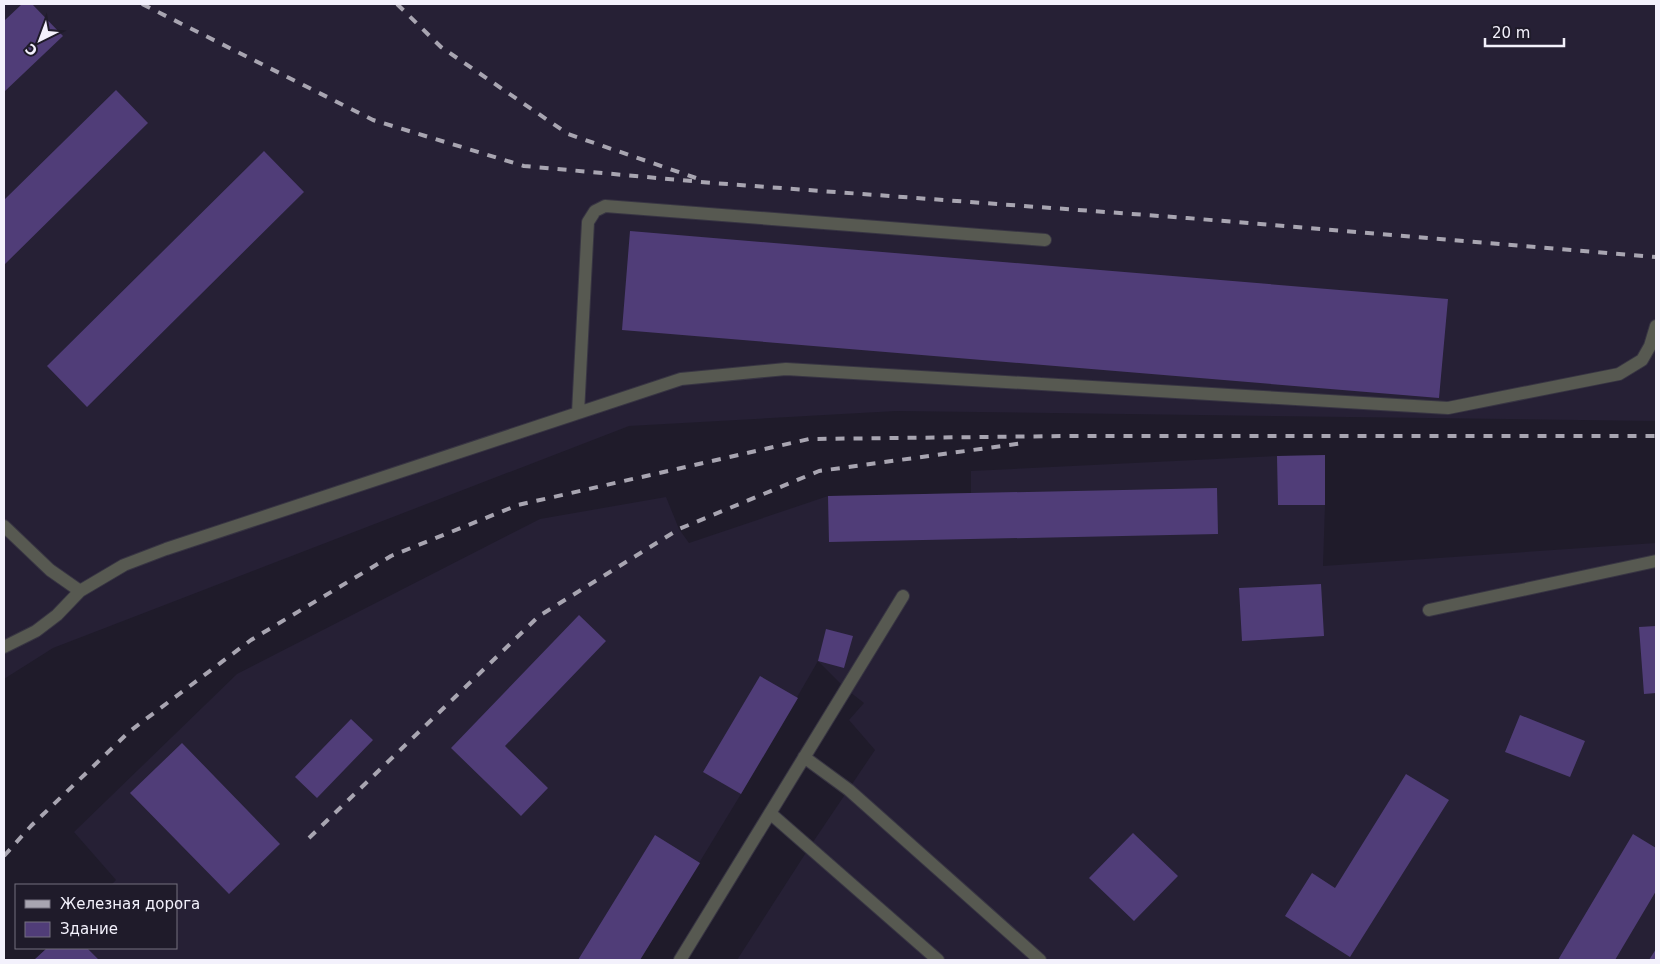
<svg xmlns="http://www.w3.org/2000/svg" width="1660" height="964" font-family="'DejaVu Sans',sans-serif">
<rect width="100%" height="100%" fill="#1f1b2a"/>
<path fill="#262035" d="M4,4h1652v417l-760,-10 -267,15 -576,222 -49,31z
M1325,455v50l-2,61 333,-23v417h-919l72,-112 66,-98 -26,-30 15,-17 -18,-14 -28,-28 -77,133 -101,166h-606l13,-12h129v-63h-65l5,-5 -42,-48 163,-158 303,-155 126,-22 13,32 10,14 139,-47 143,-3v-22l306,-15z"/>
<path fill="#503d78" d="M22,4h10l31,32 -59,56v-71z
M116,90l32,33 -144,142v-65z
M264,151l40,41 -217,215 -40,-41z
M630,231l818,68 -9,99 -817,-68z
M1325,455v50h-47l-1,-49z
M1217,488l1,46 -389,8 -1,-46z
M1321,584l3,52 -82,5 -3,-53z
M579,615l27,26 -101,105 43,42 -27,28 -70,-68z
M1656,626v67l-12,1 -5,-67z
M826,629l27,7 -9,32 -26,-7z
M760,676l38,22 -57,96 -38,-22z
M1520,715l65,26 -15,36 -65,-25z
M351,719l22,21 -56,58 -22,-21z
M182,743l98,101 -51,50 -99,-101z
M1406,774l43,26 -99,157 -65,-41 27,-43 23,15z
M1133,833l45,43 -44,45 -45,-43z
M1633,834l23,14v43l-41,69h-57z
M655,835l45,28 -60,97h-62z
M47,948h40l12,12h-65z
M1656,949v11h-7z"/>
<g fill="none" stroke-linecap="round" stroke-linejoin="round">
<g stroke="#383543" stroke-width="14">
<path id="lane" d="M578,413l10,-191 7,-11 10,-5 440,34
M4,526l46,44 30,21
M1429,610l227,-49
M4,647l32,-16 21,-16 23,-24 44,-26 42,-16 515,-170 105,-10 662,39 171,-34 23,-14 8,-14 6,-20
M804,757l45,33 191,170
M770,813l168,147
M680,960l223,-364"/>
</g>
<use href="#lane" stroke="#575951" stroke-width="12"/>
<path stroke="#a8a5b1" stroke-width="4" stroke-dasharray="9 9" stroke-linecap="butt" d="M142,4l231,116 151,46 189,17 474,35 469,39
M397,4l44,43 127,87 128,44
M309,838l230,-222 140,-87 140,-58 205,-28
M4,856l27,-30 99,-95 121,-91 140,-84 127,-51 291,-66 259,-3h588"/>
</g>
<rect width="1660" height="964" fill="none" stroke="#f3f1fc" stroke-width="10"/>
<rect x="15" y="884" width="162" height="65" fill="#1f1b2a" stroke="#74717e"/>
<rect x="25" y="900" width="25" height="8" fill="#a8a5b1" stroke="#74717e"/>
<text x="60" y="909" font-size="15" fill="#f3f1fc">Железная дорога</text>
<rect x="25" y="922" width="25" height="15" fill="#503d78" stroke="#74717e"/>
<text x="60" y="934" font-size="15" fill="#f3f1fc">Здание</text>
<g transform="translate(40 40) rotate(222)" stroke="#1f1b2a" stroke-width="4" paint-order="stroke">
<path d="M0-4L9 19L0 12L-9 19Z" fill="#f3f1fc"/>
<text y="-8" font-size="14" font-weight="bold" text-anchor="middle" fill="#f3f1fc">С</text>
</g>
<path d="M1485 38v8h79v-8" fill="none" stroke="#f3f1fc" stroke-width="2.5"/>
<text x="1492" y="38" font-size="15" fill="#f3f1fc" stroke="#1f1b2a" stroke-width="4" paint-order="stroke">20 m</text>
</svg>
